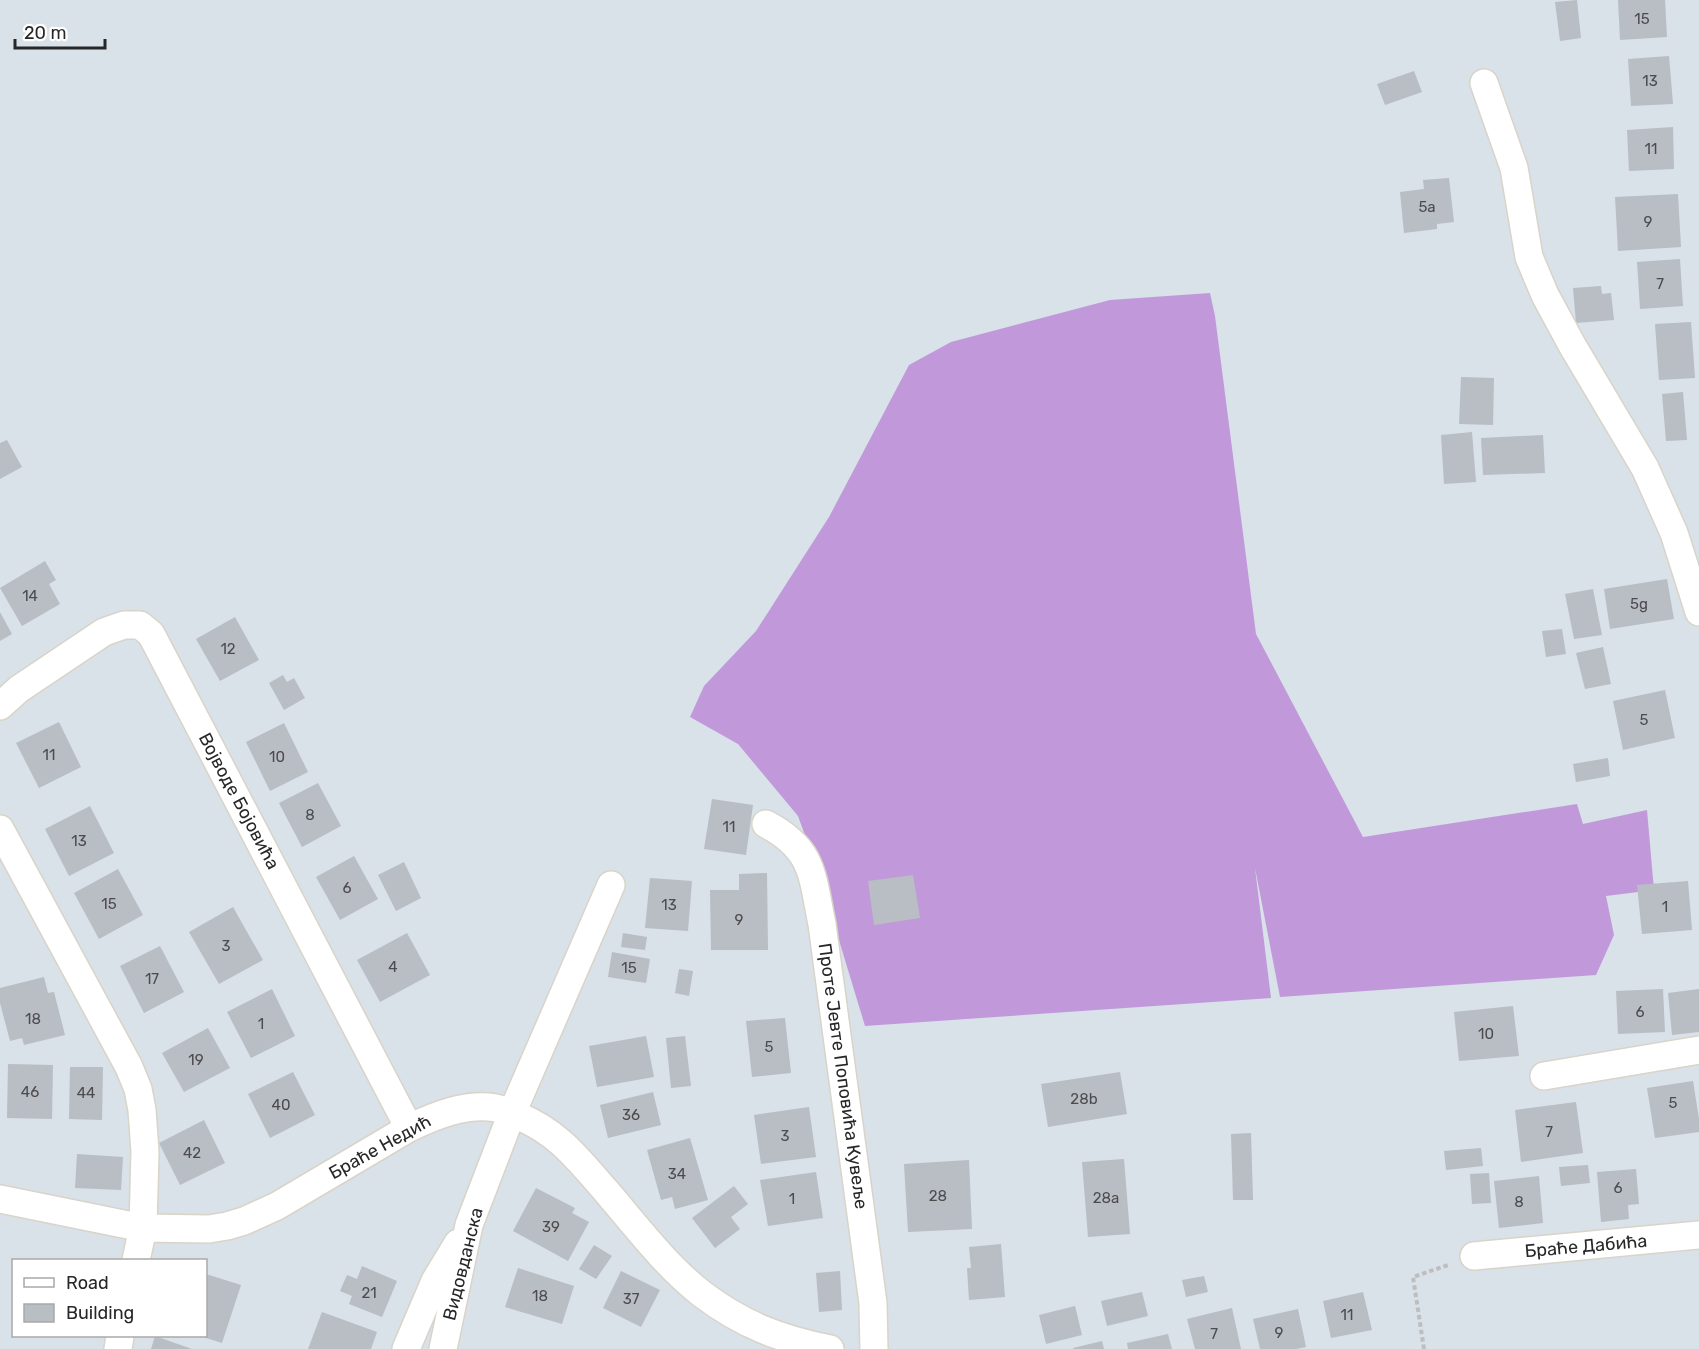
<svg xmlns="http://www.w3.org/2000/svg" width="1699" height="1349" font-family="Rubik,sans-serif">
<rect width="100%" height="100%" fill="#d9e1e9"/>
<path fill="#c199db" d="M1210,293l5,23 41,318 107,203 214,-33 6,20 64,-14 7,80 -48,6 8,39 -18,40 -316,22 -25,-129 16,130 -406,28 -47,-155 -20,-55 -60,-72 -48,-27 14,-31 52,-55 73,-114 80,-152 42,-23 159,-42z"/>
<path fill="#b9bdc4" d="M1577,0l4,38 -21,3 -5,-39z
M1618,0h47l2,37 -47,3z
M1669,56l4,48 -42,2 -3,-47z
M1414,71l8,21 -37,13 -8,-21z
M1673,127l1,42 -45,2 -2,-41z
M1449,178l5,44 -17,2v5l-33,4 -4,-41 24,-3 -1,-9z
M1678,194l3,53 -63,4 -3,-54z
M1680,259l3,47 -43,3 -3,-47z
M1601,286l1,8 9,-1 3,27 -38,3 -3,-35z
M1691,322l4,56 -36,2 -4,-56z
M1461,377l33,1 -1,47 -34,-1z
M1683,392l4,48 -21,1 -4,-47z
M1472,432l4,50 -32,2 -3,-49z
M1543,435l2,38 -62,2 -2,-37z
M7,440l15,27 -22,12v-36z
M45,561l11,19 -7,4 11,20 -38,22 -22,-38z
M1667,579l7,40 -64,10 -6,-40z
M1593,589l9,46 -28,4 -9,-45z
M0,612l12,22 -12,7z
M235,617l24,43 -39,21 -24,-42z
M1562,629l4,25 -20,3 -4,-26z
M1603,647l8,37 -26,5 -9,-36z
M283,675l4,7 7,-4 11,20 -21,12 -15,-27z
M1665,690l10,48 -52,12 -10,-49z
M59,722l22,45 -42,21 -23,-45z
M284,723l24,49 -38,19 -24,-49z
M1608,758l2,18 -34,6 -3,-18z
M318,783l23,43 -39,21 -23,-44z
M712,799l41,6 -7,50 -42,-6z
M90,806l24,47 -45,23 -24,-47z
M354,856l24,43 -38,21 -24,-43z
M404,862l17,36 -25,13 -18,-36z
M118,869l25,46 -44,24 -25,-46z
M767,873l1,77h-57l-1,-60h29v-16z
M913,875l7,43 -46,7 -6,-44z
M650,878l42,3 -4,50 -43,-3z
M1688,881l4,49 -50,4 -5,-49z
M233,907l30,53 -44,24 -30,-52z
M407,933l23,42 -50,27 -23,-42z
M623,933l24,4 -2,13 -24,-3z
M160,946l24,46 -40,21 -24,-47z
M612,952l38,7 -4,24 -38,-6z
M679,969l14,2 -4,25 -14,-3z
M44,977l4,16 6,-1 11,43 -41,10 -2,-7 -12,3 -10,-38v-15z
M272,989l23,47 -44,22 -24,-46z
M1663,989l2,43 -47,2 -2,-43z
M1699,989v43l-27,3 -4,-42z
M1513,1006l6,50 -60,5 -5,-49z
M785,1018l6,55 -39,4 -6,-56z
M208,1028l22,40 -46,24 -22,-39z
M646,1036l8,41 -57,10 -8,-41z
M685,1036l6,50 -20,2 -5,-50z
M8,1064l45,1 -1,54 -45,-1z
M70,1067h33l-1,53 -33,-1z
M293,1072l22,43 -45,23 -22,-44z
M1120,1072l7,42 -79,13 -7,-43z
M1693,1081l6,38v13l-44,6 -8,-50z
M653,1092l8,33 -53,13 -8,-33z
M1576,1102l7,51 -62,9 -6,-52z
M809,1107l7,50 -55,7 -7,-49z
M204,1120l21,43 -45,22 -21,-42z
M1251,1133l2,67h-20l-2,-66z
M690,1138l18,62 -33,9 -3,-12 -11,3 -14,-50z
M1481,1148l2,18 -37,4 -2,-19z
M77,1154l46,3 -2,33 -46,-2z
M1124,1159l6,75 -42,3 -6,-75z
M969,1160l3,69 -64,3 -4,-68z
M1588,1165l2,18 -29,3 -2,-19z
M1636,1169l3,35 -11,1 1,14 -28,3 -4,-50z
M816,1172l7,46 -55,8 -8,-46z
M1489,1173l2,30 -19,1 -2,-30z
M1539,1176l4,47 -44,5 -5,-47z
M734,1186l14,18 -17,13 9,12 -25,19 -23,-30z
M536,1188l39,20 -3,5 17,9 -21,39 -55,-30z
M1001,1244l4,53 -36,3 -2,-32h4l-2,-21z
M594,1245l18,11 -16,23 -17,-10z
M362,1266l35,15 -15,36 -33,-13 3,-8 -12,-5 7,-16 10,4z
M518,1268l56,18 -12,38 -57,-17z
M621,1271l39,19 -19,37 -38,-19z
M840,1271l2,39 -23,2 -3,-39z
M206,1274l35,11 -19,58 -22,-7h6z
M1204,1276l4,16 -22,5 -4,-17z
M1142,1292l6,24 -41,10 -6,-25z
M1363,1292l9,38 -41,8 -8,-37z
M1075,1306l7,29 -36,9 -7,-29z
M1232,1308l9,41h-46l-8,-30z
M1298,1309l8,38 -10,2h-36l-7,-30z
M322,1312l55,20 -6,17h-63z
M1168,1334l4,15h-44l-1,-6z
M155,1336l37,13h-41z
M1102,1341l2,8h-31v-1z"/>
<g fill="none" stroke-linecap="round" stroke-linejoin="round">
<g stroke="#d8d4c8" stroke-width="30">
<path id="street" d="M1484,83l30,85 15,89 16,38 27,50 73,123 29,65 25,79
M0,706l19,-17 85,-57 20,-7h16l11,9 258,494
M766,824c48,25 46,52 56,100l51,379 1,46
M0,829l129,238 9,22 4,21 3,41 -2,77 -7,32
M1544,1076l155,-26
M0,1199l143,29 66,1 18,-3 17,-5 33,-15 132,-78c27,-13 57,-25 87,-20 7,1 15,5 22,8 40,16 60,43 88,75 30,35 60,75 96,103 41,31 78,45 128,55
M1474,1256l225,-21
M118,1349l2,-13
M406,1349l29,-68 23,-38
M443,1349l26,-124 43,-112 99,-228"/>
</g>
<path stroke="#bebebe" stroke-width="4" stroke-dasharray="4.5 3" stroke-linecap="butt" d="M1424,1349l-11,-72 35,-12"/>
<use href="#street" stroke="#fff" stroke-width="27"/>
</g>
<g text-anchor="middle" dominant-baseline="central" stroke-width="4.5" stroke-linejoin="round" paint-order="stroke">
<g font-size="15" fill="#4c4c4e">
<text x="1642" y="19">15</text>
<text x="1650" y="81">13</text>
<text x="1651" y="149">11</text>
<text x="1427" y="207">5a</text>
<text x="1648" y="222">9</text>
<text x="1660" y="284">7</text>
<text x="30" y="596">14</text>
<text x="1639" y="604">5g</text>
<text x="228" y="649">12</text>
<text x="1644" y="720">5</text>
<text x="49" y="755">11</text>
<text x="277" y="757">10</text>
<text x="310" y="815">8</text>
<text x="729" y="827">11</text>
<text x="79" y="841">13</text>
<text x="347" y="888">6</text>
<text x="109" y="904">15</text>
<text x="669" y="905">13</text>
<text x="1665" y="907">1</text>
<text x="739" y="920">9</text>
<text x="226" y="946">3</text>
<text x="393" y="967">4</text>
<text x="629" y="968">15</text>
<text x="152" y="979">17</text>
<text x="1640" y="1012">6</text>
<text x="33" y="1019">18</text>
<text x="261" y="1024">1</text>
<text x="1486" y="1034">10</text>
<text x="769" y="1047">5</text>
<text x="196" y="1060">19</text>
<text x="30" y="1092">46</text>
<text x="86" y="1093">44</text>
<text x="1084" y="1099">28b</text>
<text x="1673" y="1103">5</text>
<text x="281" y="1105">40</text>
<text x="631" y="1115">36</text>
<text x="1549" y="1132">7</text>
<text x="785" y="1136">3</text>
<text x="192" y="1153">42</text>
<text x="677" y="1174">34</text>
<text x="1618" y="1188">6</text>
<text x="938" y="1196">28</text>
<text x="1106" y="1198">28a</text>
<text x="792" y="1199">1</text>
<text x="1519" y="1202">8</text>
<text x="551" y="1227">39</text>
<text x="369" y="1293">21</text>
<text x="540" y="1296">18</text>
<text x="631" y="1299">37</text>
<text x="1347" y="1315">11</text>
<text x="1279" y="1333">9</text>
<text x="1214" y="1334">7</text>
</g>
<g font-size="18" fill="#272727" stroke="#fff">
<text transform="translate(239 801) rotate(62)">Војводе Бојовића</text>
<text transform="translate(843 1076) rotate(82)">Проте Јевте Поповића Кувеље</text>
<text transform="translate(380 1147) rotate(-29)">Браће Недић</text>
<text transform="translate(1586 1246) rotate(-5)">Браће Дабића</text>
<text transform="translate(463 1264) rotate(-76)">Видовданска</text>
</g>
</g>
<rect x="12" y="1259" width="195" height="78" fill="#ffffff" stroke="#a9a9a9" stroke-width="1.5"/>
<rect x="24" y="1278" width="30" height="9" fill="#ffffff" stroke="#a9a9a9" stroke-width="1.5"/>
<text x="66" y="1289" font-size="18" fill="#272727">Road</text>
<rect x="24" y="1304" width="30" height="18" fill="#b9bdc4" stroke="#a9a9a9" stroke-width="1.5"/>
<text x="66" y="1319" font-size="18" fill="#272727">Building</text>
<path d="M15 39v9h90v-9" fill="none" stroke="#272727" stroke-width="3"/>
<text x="24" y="39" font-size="18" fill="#272727" stroke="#ffffff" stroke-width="4.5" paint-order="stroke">20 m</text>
</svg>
